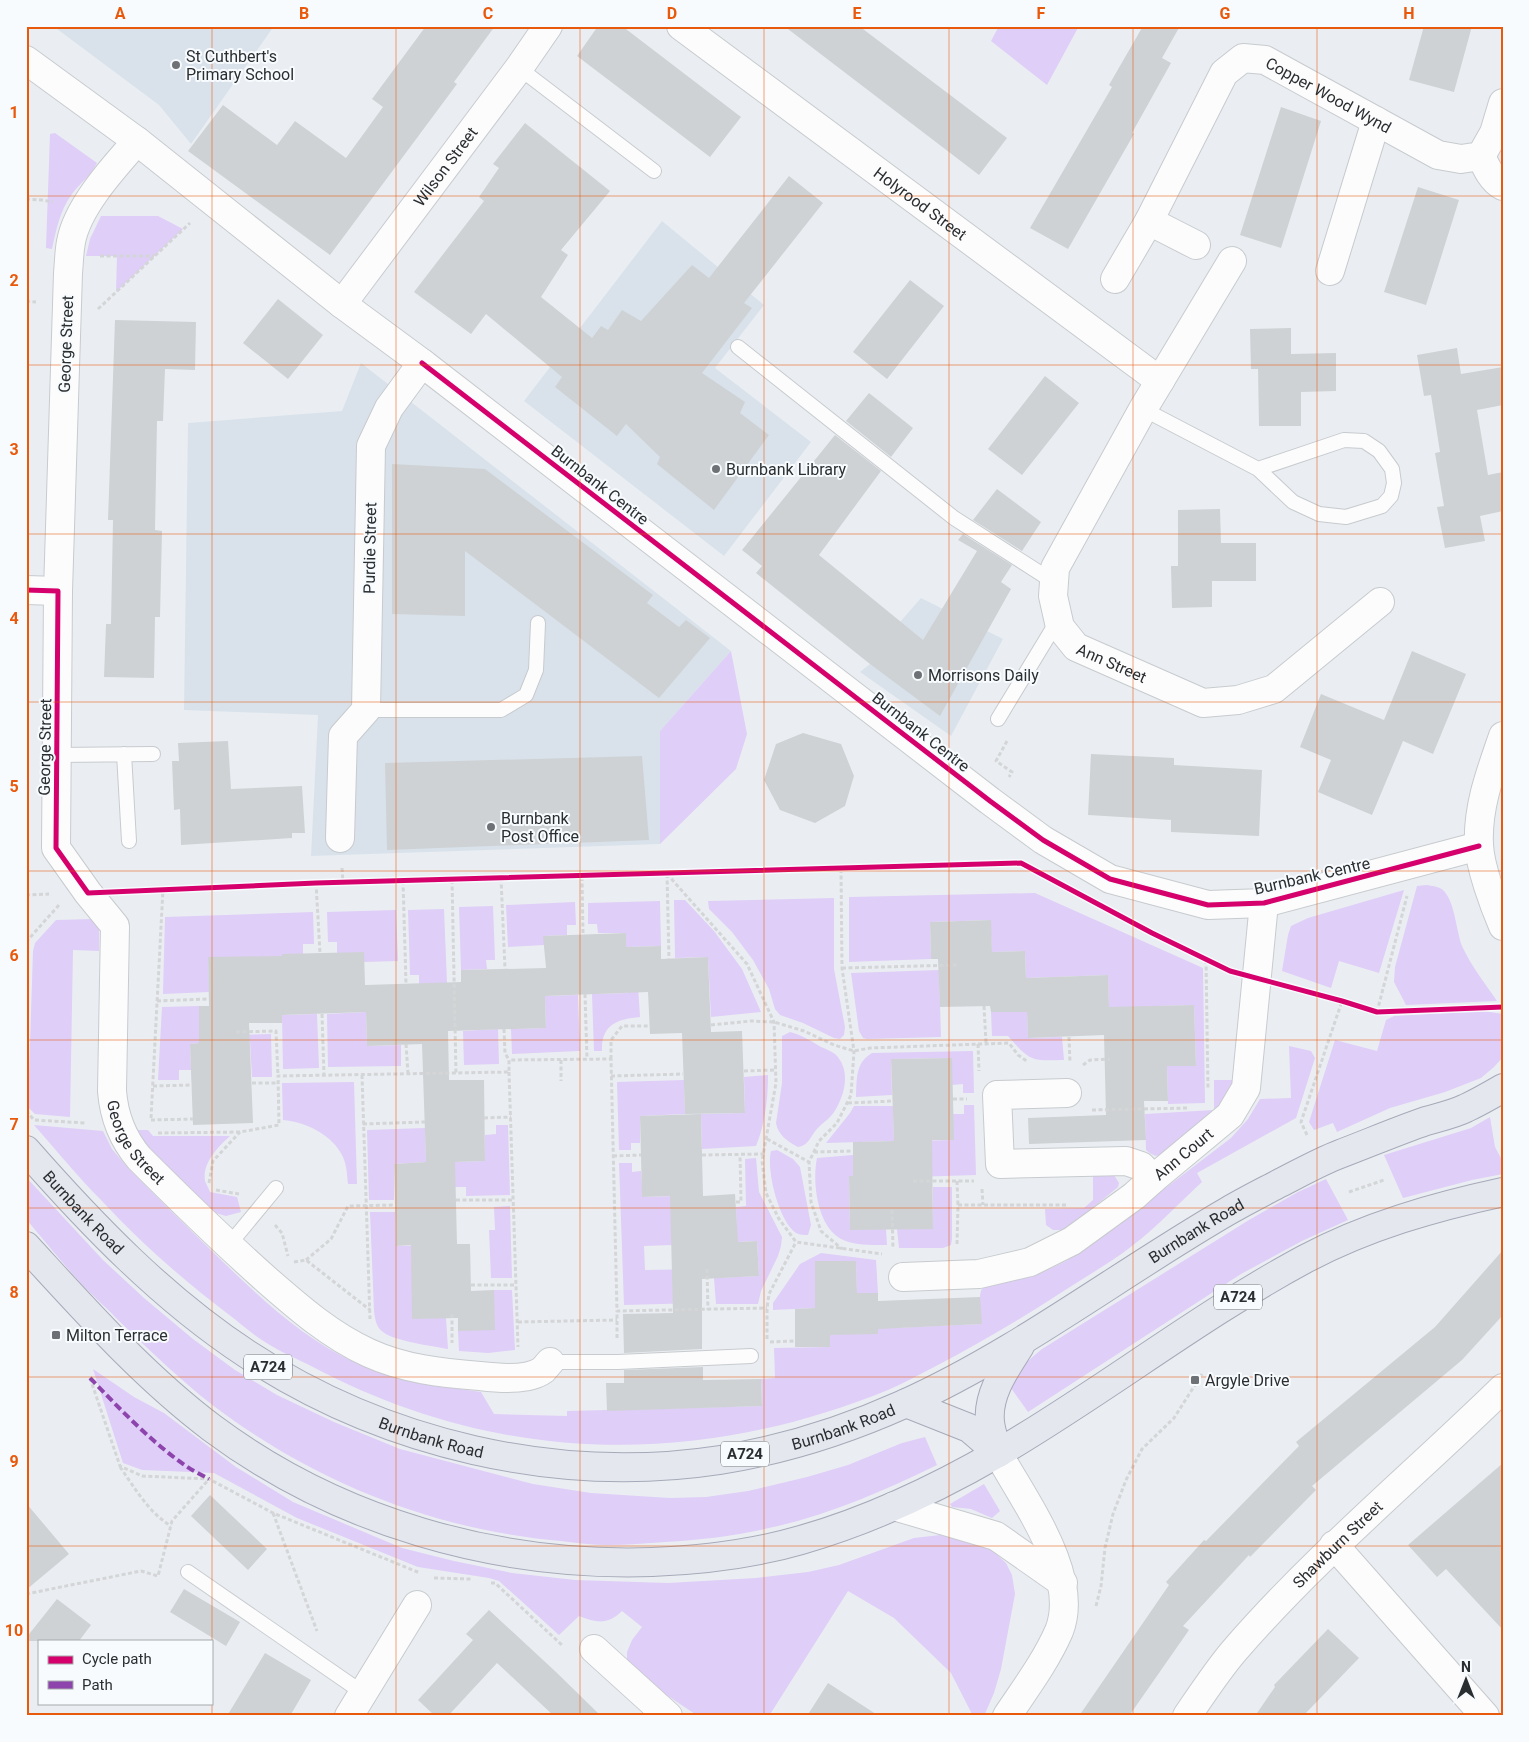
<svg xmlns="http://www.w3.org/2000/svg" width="1529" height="1742" font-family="Roboto,sans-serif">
<rect width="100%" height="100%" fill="#eaeef2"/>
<path fill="#d9e2eb" d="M53,26h221l-83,118 -32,-39z
M662,221l102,84 -49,63 96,74 -87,114 -200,-155z
M361,363l370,288 -71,80v113l-349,12 7,-141 -134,-5 4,-287 154,-12z
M921,598l82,41 -52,97 -91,-64 10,-8 30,-42z"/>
<path fill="#dfcef8" d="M999,26h80l-32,59 -56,-44z
M55,133l42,30c-7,14 -16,19 -25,31 -12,16 -16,36 -20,55l-6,-1 4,-114z
M101,216h57l25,13 -67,63 1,-36h-31l4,-17z
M731,651l16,83 -11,35 -76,75v-113z
M1426,885c6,1 13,1 18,6 11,12 12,39 18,55 9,20 23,37 35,55l-91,4 -12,-23 1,-15 22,-81z
M1404,890l-25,83 -40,-12 -8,27 -49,-17 6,-36 3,-9 17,-8z
M1035,893l168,75 2,135 -37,1 -1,-38h29l-2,-61 -37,1 1,25 -49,-18 -1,-38 -82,3 -1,-27 -33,1 -2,-32 -60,2 1,37 -82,3v-65z
M834,898v71l11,58 -1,8 -4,4 -6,-1 -31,-15 -23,-8 -5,-6 -6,-20 -16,-29 -21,-28 -23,-23 -1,-8z
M674,900h11l29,31 28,38 19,43 -50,5 -3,-60 -33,1z
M660,901l1,45 -35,1v-14h-28l-1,-9h-9v-21z
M575,902l1,23h-9v10l-23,1v9l-36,2 -2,-42z
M493,906l2,54h-9l1,9 -26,1 -2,-63z
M444,909l3,74 -28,1v-9h-9l-2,-65z
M396,910l2,51 -34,1 -27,-9v-11h-9l-1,-30z
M313,912l1,32h-11v10l-21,1v28l-74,-26 1,35 -46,2 2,-77z
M93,919l6,10v22l-26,-1 -3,167 -35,-3 -7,-7 5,-156 2,-8 21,-23z
M939,970l2,67 -74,2 -4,-1 -4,-7 -8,-58z
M638,986l2,31c-23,2 -39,8 -38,34h-8l-2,-57 35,-1z
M578,995l2,56 -68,3 -1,-25 35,-1 -1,-32z
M199,1006v37l-9,1 1,26h-12v10h-21l4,-73z
M1483,1011l20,3v43l-9,10 -13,11 -36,14 -55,16 -53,24 -4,-9 -19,7 -5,-8 26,-82 42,11 9,-31 8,-4z
M366,1012l1,34 34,-1v21l-73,1 -1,-53z
M991,1012h36l1,26 34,-1 2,23c-33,1 -34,1 -56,-24h-16z
M317,1014l2,54 -36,1 -1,-54z
M498,1029l1,35 -35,1 -1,-34z
M790,1032c12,3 21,9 31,15 5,2 10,4 14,7 15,14 11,37 2,53 -5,11 -14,15 -21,23 -5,6 -8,16 -18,17 -10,-5 -20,-12 -22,-24l6,-40v-47z
M271,1034l1,43h-20l-2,-36 -14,1v-7z
M1289,1046l22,5 4,7 -19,60 -99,55 5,9c-23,21 -45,45 -70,64 -23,18 -49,32 -73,48 -40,26 -81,50 -123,72 -16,8 -32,17 -48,24 -192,78 -390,75 -575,-23 -15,-8 -33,-15 -48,-25 -13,-8 -25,-19 -37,-28 -45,-34 -88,-72 -126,-113 -24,-24 -45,-50 -68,-76l69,6 9,18 15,18c30,30 59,59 89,88 42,41 86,83 140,108 40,17 83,23 125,29l13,22 73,2v-5l195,-5 -1,-27 14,-1 -1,-30 56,-1v-12l48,-34 14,27 89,-4c0,-7 -3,-30 1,-35 4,-6 26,-8 34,-9 26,-6 49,-17 71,-32l144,-110 17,-19 12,-20 31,-1z
M973,1051l1,42h-11v-9l-11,1v-27l-61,1 1,36 -36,2c1,-18 -1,-34 16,-44z
M768,1075c0,24 -3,49 -12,71l-54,3 -1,-35 44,-1 -1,-36z
M684,1080l1,34 -45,2v27h-9v7h-12l-2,-68z
M1214,1080h22l-15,28 -58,47c-8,2 -11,0 -17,-5l-1,-36 69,-4z
M354,1082l3,102h-9c-1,-9 -1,-18 -5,-27 -10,-22 -37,-35 -60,-37l-1,-37z
M964,1105h10l2,70 -63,2 -1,-36 41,-1v-26h11z
M854,1106h39l1,35 -68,2 24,-30z
M1490,1117l5,30 8,15v12l-31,6 -69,18 -19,-43 87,-27z
M496,1125h12l2,70 -44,1v-9h-11v-25l30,-1v-26l11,-1z
M425,1128l1,34 -32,2v36h-25l-2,-70z
M135,1130h13l5,6h77c-12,11 -28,27 -25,45 1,3 4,8 5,11l27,5 4,15 -15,4 -14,-4 -64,-65z
M777,1150l16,9 7,8 11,58 -3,10c-4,0 -8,0 -12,-2 -17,-11 -30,-63 -25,-82z
M853,1155v21l-4,1 1,51 36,1 1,16c-15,0 -32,1 -46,-6 -24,-13 -29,-57 -24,-81z
M756,1158l3,34 23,45 -1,9 -3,10 -17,35 -3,13h-42l-2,-26 45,-2 -2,-35 -20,1 -1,-35 10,-1 -1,-47z
M619,1163h13v9l9,-1 2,26 33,-1 -4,49 -28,1 1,24 52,-1 2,34 -75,2z
M1093,1175h21l5,8 -1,4 -52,43h-13l-7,-5 -1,-16 39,-1 9,-8z
M26,1177l77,83 41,38 49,41 42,31 42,25 57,27 66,27 133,35 58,9 79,5 36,-1 42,-6 59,-14 41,-12 54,-22 23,-6 12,28c-51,25 -104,48 -159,61 -38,9 -75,14 -113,16 -19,1 -38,3 -57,3 -16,0 -31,-2 -47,-4 -131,-11 -257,-63 -360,-145 -29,-24 -57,-51 -84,-77 -13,-14 -28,-26 -40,-40 -18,-20 -34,-40 -51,-60z
M1326,1179l22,41 -46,21 -61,33 -213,138 -17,-24c7,-18 16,-27 31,-39l207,-129 49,-28z
M933,1187h19v52l-1,6 -8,3h-44l-2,-19h36z
M510,1206l2,72h-21l-2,-48h6l-1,-23z
M370,1212h25l1,34 36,-1 14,73 2,31c-16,-3 -54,-8 -65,-17 -7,-5 -8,-13 -9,-21z
M821,1253l55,7 2,33h-21l-1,-32h-41v47l-42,2v-7l27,-39z
M494,1290h18l3,60 -27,3 -29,-2 -1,-20z
M93,1369l41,28 30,16 72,54 57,35 109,46 52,13 58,12 63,7 93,3 88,-5 52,-6 31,-7 75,-27 26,-3 20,2 22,6 12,9 12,11 6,12 3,19 -14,75 -7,24 -10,23h-11l-22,-43 -57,-55 -46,-27 -79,125h-71l-51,-34 -15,-13 -5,-9v-8l5,-12 10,-13 -20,-16c-14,14 -25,12 -43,5l-20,19 -60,-54 -10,-3 -71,-11 -121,-49 -83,-45 -72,-3 -19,-7z
M984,1484l16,27 -8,7 -21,-9 -19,-2 -2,-3z"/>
<path fill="#ced2d4" d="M426,26h69l-41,56 3,2 -127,171 -142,-104 35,-46 54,40 18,-24 51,37 37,-51 -11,-8z
M598,26h24l119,91 -31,40 -133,-101z
M784,26h75l148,112 -28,37z
M1143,26h37l-18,32 9,5 -39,70 2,1 -66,115 -38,-21 82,-141 -3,-2z
M1424,26h48l-18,66 -45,-12z
M1281,107l40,14 -40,127 -41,-13z
M525,123l85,68 -49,59 7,5 -27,42 51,41 9,-12 7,4 14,-20 19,11 51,-56 17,13 80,-102 34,27 -79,100 8,5 -50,65 43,29 -5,11 29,22 -55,75 -57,-46 3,-7 -34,-33 -9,12 -62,-49 7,-10 -76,-63 -15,20 -57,-42 70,-91 -5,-4 20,-29 -6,-4z
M1418,187l41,13 -33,105 -42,-13z
M910,280l34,26 -57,73 -34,-27z
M278,299l45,36 -35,44 -45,-36z
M115,320l81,2 -1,48 -30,-1 -2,52h-6l-2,109 7,1 -2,86h-5l-1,61 -50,-1 2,-53h5l2,-104h-5z
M1291,328v26l45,-1v38l-35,1v34h-42l-1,-57h-7l-1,-40z
M1457,348l4,26 42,-7v38l-26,5 11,65 15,-3v39l-23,5 5,25 -40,7 -8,-41 7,-1 -9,-53 5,-1 -9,-57 -7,1 -7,-41z
M1045,376l34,27 -57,72 -34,-26z
M869,393l44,35 -22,29 -45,-36z
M835,435l46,36 -62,84 104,85 54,-89 -19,-11 5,-6 49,31 -11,17 10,7 -71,127 -70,-52 -114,-91 6,-7 -20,-16z
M392,464l93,5 168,126 -6,8 32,24 7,-7 24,18 -51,60 -194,-147v65l-73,-2z
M997,489l44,33 -19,29 -49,-31z
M1220,509l1,34h35v38h-44v26l-40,1 -1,-42h7v-56z
M1412,651l54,23 -33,80 -30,-13 -31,74 -54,-23 13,-32 -31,-13 21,-53 63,26z
M803,733l38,11 13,32 -9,30 -30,17 -35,-13 -16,-30 12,-36z
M228,741l3,48 71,-3 3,47h-13v5l-111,7 -1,-36 -6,1 -2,-49h7l-1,-18z
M1091,754l83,4v7l88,5 -3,66 -88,-4v-12l-83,-5z
M642,756l7,84 -262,10 -2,-87z
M991,920l1,32 33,-1 1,27 82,-3 1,32 85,-2 2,61h-29l1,35h-24l2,39 -117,4 -1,-26 78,-3 -2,-80 -76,3 -1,-26h-36l-1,-6 -50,1 -2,-48h-7l-1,-37z
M626,933v14l35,-1v13l47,-2 3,75 31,-1 3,82 -60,1 -3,-81 -32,1 -2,-42 -103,4 1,32 -98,3 1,49h35l1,81 -30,1 2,82h13l1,47 23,-1 1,40 -37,1v-13l-46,1 -1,-74 -15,1 -2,-82 32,-2 -4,-118 -55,2 -1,-34 -84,3v8h-33l4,100 -60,2 -3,-81 9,-1v-37h10l-1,-49 74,-1v-2l82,-2 1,33 96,-3v-12l85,-2 -3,-32z
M952,1058l2,82h-22l1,89 -83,1 -1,-54h4v-34l41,-1 -3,-82z
M701,1114l2,82 32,-2 3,48 19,-1 2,35 -57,3v70l-78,4 -1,-39 50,-1 -3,-117 -28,1 -2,-81z
M1503,1250v65l-41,45 -150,126 4,4 -66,67 -1,-2 -66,71 6,4 -60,86h-50l90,-131 -3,-3 38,-42 2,1 93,-95 -3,-4 139,-115z
M815,1261h41l1,32h21v8l102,-4 2,27 -104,5v5l-48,1v12h-35v-38l20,-1z
M703,1367v13l58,-1 1,27 -155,5 -1,-28h18v-13z
M1503,1463v167l-57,-61 -9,8 -29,-32z
M210,1495l57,54 -19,21 -57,-54z
M26,1503l43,51 -43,36z
M184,1589l56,33 -14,24 -56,-34z
M57,1599l34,26 -12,16h-53v-3z
M489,1610l67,62 45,44h-47l-57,-53 -49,53h-13l-17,-16 55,-60 -7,-6z
M1328,1629l31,29 -56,58h-48l20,-29 -1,-2z
M265,1653l46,27 -21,36h-63z
M828,1683l51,33h-72z"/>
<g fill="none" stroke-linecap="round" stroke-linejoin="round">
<g stroke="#c7cbce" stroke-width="16">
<path id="lane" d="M519,68l135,103
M738,347l216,171 100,64
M1143,409l115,60 86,-29 20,1 15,10 13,18 2,14 -3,13 -9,10 -36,11 -27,-3 -26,-12 -35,-33
M366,710h135l25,-15 10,-25 2,-47
M998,719l60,-99
M124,754l5,87
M58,755l95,-1
M228,1246l48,-58
M550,1362h68l133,-6
M188,1572l175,121"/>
</g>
<g stroke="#c7cbce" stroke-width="30">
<g id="street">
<path id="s1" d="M681,26l479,355"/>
<path d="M26,60l111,81 205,163 80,59 -33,45 -18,38 -5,264 -23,26 -3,102"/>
<path id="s2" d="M137,141c-23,26 -60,66 -66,101 -2,10 -2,21 -3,31l-10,318 -2,257 32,45 27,33 -3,165c2,26 10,47 27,67 42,42 84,83 129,123 31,27 63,55 101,72 35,16 73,20 111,23 17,2 48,5 63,-6 2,-2 5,-6 7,-8"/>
<path d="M1481,156c5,11 11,25 22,30"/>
<path d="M1149,221l47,24"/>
<path id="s3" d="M1232,261l-89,148 -88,159 -2,28 7,31 16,20 127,56 35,-3 36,-11 106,-87"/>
<path d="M1330,271l46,-150"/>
<path id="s4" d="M1115,279l34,-58 75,-148 19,-15 22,2 173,95 23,4 20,-3 13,-23 9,-30"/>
<path id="s5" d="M342,304l177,-236 29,-42"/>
<path d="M422,363l568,438 53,39 67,39 98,26 56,-2 215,-57"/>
<path d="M26,590l32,1"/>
<path d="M1503,736c-12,35 -26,71 -24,109 1,22 15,60 24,81"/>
<path id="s6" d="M1067,1093l-70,2 3,69 126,-3 15,5 12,13 77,-64 16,-27 18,-185"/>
<path d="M903,1277l76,-3 51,-12 42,-21 62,-45 19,-17"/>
<path d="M998,1453c26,48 83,123 61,178 -13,30 -34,58 -52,85"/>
<path d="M894,1506l102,30 67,47"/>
<path d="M1334,1545l151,171"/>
<path d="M594,1649l74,67"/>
<path d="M349,1716l68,-111"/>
<path id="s7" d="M1187,1716c15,-22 30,-45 47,-65 82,-95 179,-175 269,-263"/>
</g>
</g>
<g stroke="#a6aab8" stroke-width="30">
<g id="primary">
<path id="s8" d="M26,1150c66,75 137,149 221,204 137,90 310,131 473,106 63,-10 126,-30 184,-56 115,-52 215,-130 324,-193 17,-10 35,-19 52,-28 20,-10 39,-21 60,-29 29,-11 57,-23 86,-33 14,-4 28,-7 40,-13 13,-6 25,-13 37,-20"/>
<path d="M26,1246c59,64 116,129 186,182 126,94 284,139 440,134 50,-2 101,-8 149,-22 70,-20 137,-52 199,-88 104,-61 199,-136 305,-193 62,-33 129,-52 198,-67"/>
<path d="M906,1403l63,25 29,25"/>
<path d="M998,1453c-3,-10 -7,-21 -8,-31 -3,-28 16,-54 30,-76"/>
</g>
</g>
<path stroke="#d4d5d7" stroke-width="3" stroke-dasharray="4 2.5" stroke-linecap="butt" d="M26,199l16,1 11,2
M100,256h54
M26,301l10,1
M98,309l92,-86
M1007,741l-11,20 16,11 -3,5
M342,868l1,15
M841,869l1,99 12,83 -3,44 -14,28 -18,18 -10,21 2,40 10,29 21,18
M667,874l80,90 27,58 2,61 -14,78 4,32 13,26 17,23 86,12
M667,874l2,85
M582,877l1,57
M501,878l4,91
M452,880l4,194
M403,881l3,103
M316,883l4,70
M26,895l23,-1
M26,914l1,-19
M26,942l33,-37
M1206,960l2,130
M842,968l115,-3
M585,994l2,65
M157,1001l52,-2
M984,1006l2,37
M1377,1012l30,-116
M322,1014l2,61
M711,1025l40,-4 23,1 30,9 30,14 20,6 16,-3 139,-5 9,12 10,7
M504,1029l1,24 4,7
M236,1032l40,-1 2,45
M1069,1037l1,25
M406,1044l2,30
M978,1044l1,27
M611,1059v-19l11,-14h28
M561,1060v21
M1083,1065l7,-5 20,-1
M744,1071l31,-1
M509,1072l9,275
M362,1075l8,244
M611,1076l72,-2
M252,1083h26
M153,1086l38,-1
M953,1099h14
M848,1103l45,-2
M1092,1110l96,-2
M26,1111l8,9 52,3
M151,1118l12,-229
M484,1118l27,-1
M151,1120l42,-1
M363,1124l62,-2
M158,1133l82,-1 39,-7 -1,-49 231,-4v-12l102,-1 6,252 150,-3
M1307,1135l-6,-13 41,-121
M767,1139l42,23
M814,1152l39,-1
M702,1155l61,-1
M613,1156l28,-1
M913,1181h61
M957,1181l1,24
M209,1183l4,-22 27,-29
M982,1189l1,16
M216,1190l23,4
M1349,1192l35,-12
M456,1200h58
M736,1202h5l-1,-47
M892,1210l1,38
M275,1225l7,8 6,23
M957,1244l1,-39h109
M306,1260l25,-21 17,-33 47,-1
M294,1262l12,-2 64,50
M707,1269l1,41
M471,1285h45
M452,1314v29
M518,1322l99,-2
M617,1338v-27
M767,1339v-31l2,-14 27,-52
M770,1342l25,-1
M90,1378l30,88 22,10 67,3 64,34 147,60
M120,1467c15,21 28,45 51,59
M273,1513l44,118
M434,1578l37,1
M491,1583h4l68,63
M26,1594l115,-23 17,5 14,-55 37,-42
M1096,1606l5,-20 4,-38 8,-34 13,-34 16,-31 32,-31 28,-44"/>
<use href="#lane" stroke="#fcfcfd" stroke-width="14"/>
<use href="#street" stroke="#fcfcfd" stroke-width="28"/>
<use href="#primary" stroke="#e5e7ef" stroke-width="28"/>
<path stroke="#8e44ad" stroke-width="4" stroke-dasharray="8 4" stroke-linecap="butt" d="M90,1378c30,31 60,63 96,88 7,5 16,9 23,13"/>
<g stroke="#f8fbfe" stroke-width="8">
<path id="cycleway" d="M422,363l568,438 53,39 67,39 98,26 56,-2 215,-57
M26,590l32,1 -2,257 32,45 228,-10 705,-20 131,70 78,38 112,30 35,11 126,-5"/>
</g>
<use href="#cycleway" stroke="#d6006c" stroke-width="5"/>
</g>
<path fill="none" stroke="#e8590c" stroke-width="1" stroke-opacity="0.55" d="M212,26v1690M396,26v1690M580,26v1690M764,26v1690M949,26v1690M1133,26v1690M1317,26v1690M26,196h1477M26,365h1477M26,534h1477M26,702h1477M26,871h1477M26,1040h1477M26,1208h1477M26,1377h1477M26,1546h1477"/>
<g fill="#6e7175" stroke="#f8fbfe" stroke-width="2">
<circle cx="176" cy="65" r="5"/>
<circle cx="716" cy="469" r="5"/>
<circle cx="918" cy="675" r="5"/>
<circle cx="491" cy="827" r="5"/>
<rect x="51" y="1330" width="10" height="10" rx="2.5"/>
<rect x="1190" y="1375" width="10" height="10" rx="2.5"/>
</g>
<g text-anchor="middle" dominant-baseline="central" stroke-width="4" stroke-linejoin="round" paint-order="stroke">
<g fill="#f8fbfe" stroke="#686c6e" stroke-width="1">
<rect x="1214" y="1284.5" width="48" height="25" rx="4"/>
<rect x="244" y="1354.5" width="48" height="25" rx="4"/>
<rect x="721" y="1441.5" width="48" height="25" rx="4"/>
</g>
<g font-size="15" font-weight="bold" fill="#2b2e31">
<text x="1238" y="1297">A724</text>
<text x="268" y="1367">A724</text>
<text x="745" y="1454">A724</text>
</g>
<g font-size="16" fill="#2b2e31" stroke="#f8fbfe" text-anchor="start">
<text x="186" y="56">St Cuthbert's<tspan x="186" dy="18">Primary School</tspan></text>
<text x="726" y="469">Burnbank Library</text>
<text x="928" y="675">Morrisons Daily</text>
<text x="501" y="818">Burnbank<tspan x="501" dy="18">Post Office</tspan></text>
<text x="66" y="1335">Milton Terrace</text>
<text x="1205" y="1380">Argyle Drive</text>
</g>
<g font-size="16" fill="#2b2e31" stroke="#f8fbfe">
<text stroke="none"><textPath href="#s4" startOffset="352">Copper Wood Wynd</textPath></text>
<text stroke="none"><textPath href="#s5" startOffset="172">Wilson Street</textPath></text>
<text stroke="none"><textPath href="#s1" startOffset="298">Holyrood Street</textPath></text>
<text transform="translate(66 344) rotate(-88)">George Street</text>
<text transform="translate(600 485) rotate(38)">Burnbank Centre</text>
<text transform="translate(370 548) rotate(-89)">Purdie Street</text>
<text stroke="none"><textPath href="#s3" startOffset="479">Ann Street</textPath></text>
<text transform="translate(921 732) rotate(38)">Burnbank Centre</text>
<text transform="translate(45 747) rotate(-89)">George Street</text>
<text transform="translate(1312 876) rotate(-13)">Burnbank Centre</text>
<text stroke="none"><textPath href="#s2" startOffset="1049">George Street</textPath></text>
<text stroke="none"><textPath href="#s6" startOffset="338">Ann Court</textPath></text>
<text stroke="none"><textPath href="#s8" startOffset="85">Burnbank Road</textPath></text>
<text stroke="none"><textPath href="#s8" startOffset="1330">Burnbank Road</textPath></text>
<text stroke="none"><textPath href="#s8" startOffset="925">Burnbank Road</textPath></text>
<text stroke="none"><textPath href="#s8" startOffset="505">Burnbank Road</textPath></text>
<text stroke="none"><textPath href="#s7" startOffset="229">Shawburn Street</textPath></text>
</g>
</g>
<rect width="1529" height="1742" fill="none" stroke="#f8fbfe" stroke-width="55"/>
<rect x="38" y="1640" width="175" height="65" fill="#f8fbfe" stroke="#a6a9ac"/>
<rect x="48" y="1656" width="25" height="8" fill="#d6006c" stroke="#a6a9ac"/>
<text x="82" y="1664" font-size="15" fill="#2b2e31">Cycle path</text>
<rect x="48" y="1681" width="25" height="8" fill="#8e44ad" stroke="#a6a9ac"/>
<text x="82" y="1690" font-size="15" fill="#2b2e31">Path</text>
<g transform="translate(1466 1680)" stroke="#f8fbfe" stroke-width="4" paint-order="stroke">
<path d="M0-4L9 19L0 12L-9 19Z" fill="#2b2e31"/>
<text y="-8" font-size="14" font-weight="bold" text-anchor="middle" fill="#2b2e31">N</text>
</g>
<rect x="28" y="28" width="1474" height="1686" fill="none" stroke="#e8590c" stroke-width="2"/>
<g font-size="16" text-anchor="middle" font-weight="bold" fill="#e8590c">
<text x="120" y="19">A</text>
<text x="304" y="19">B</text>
<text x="488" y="19">C</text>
<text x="672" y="19">D</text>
<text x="857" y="19">E</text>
<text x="1041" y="19">F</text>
<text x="1225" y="19">G</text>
<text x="1409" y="19">H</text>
<text x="14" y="118">1</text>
<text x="14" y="286">2</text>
<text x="14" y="455">3</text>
<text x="14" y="624">4</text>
<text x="14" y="792">5</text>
<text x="14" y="961">6</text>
<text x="14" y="1130">7</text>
<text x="14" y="1298">8</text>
<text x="14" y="1467">9</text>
<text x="14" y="1636">10</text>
</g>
</svg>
